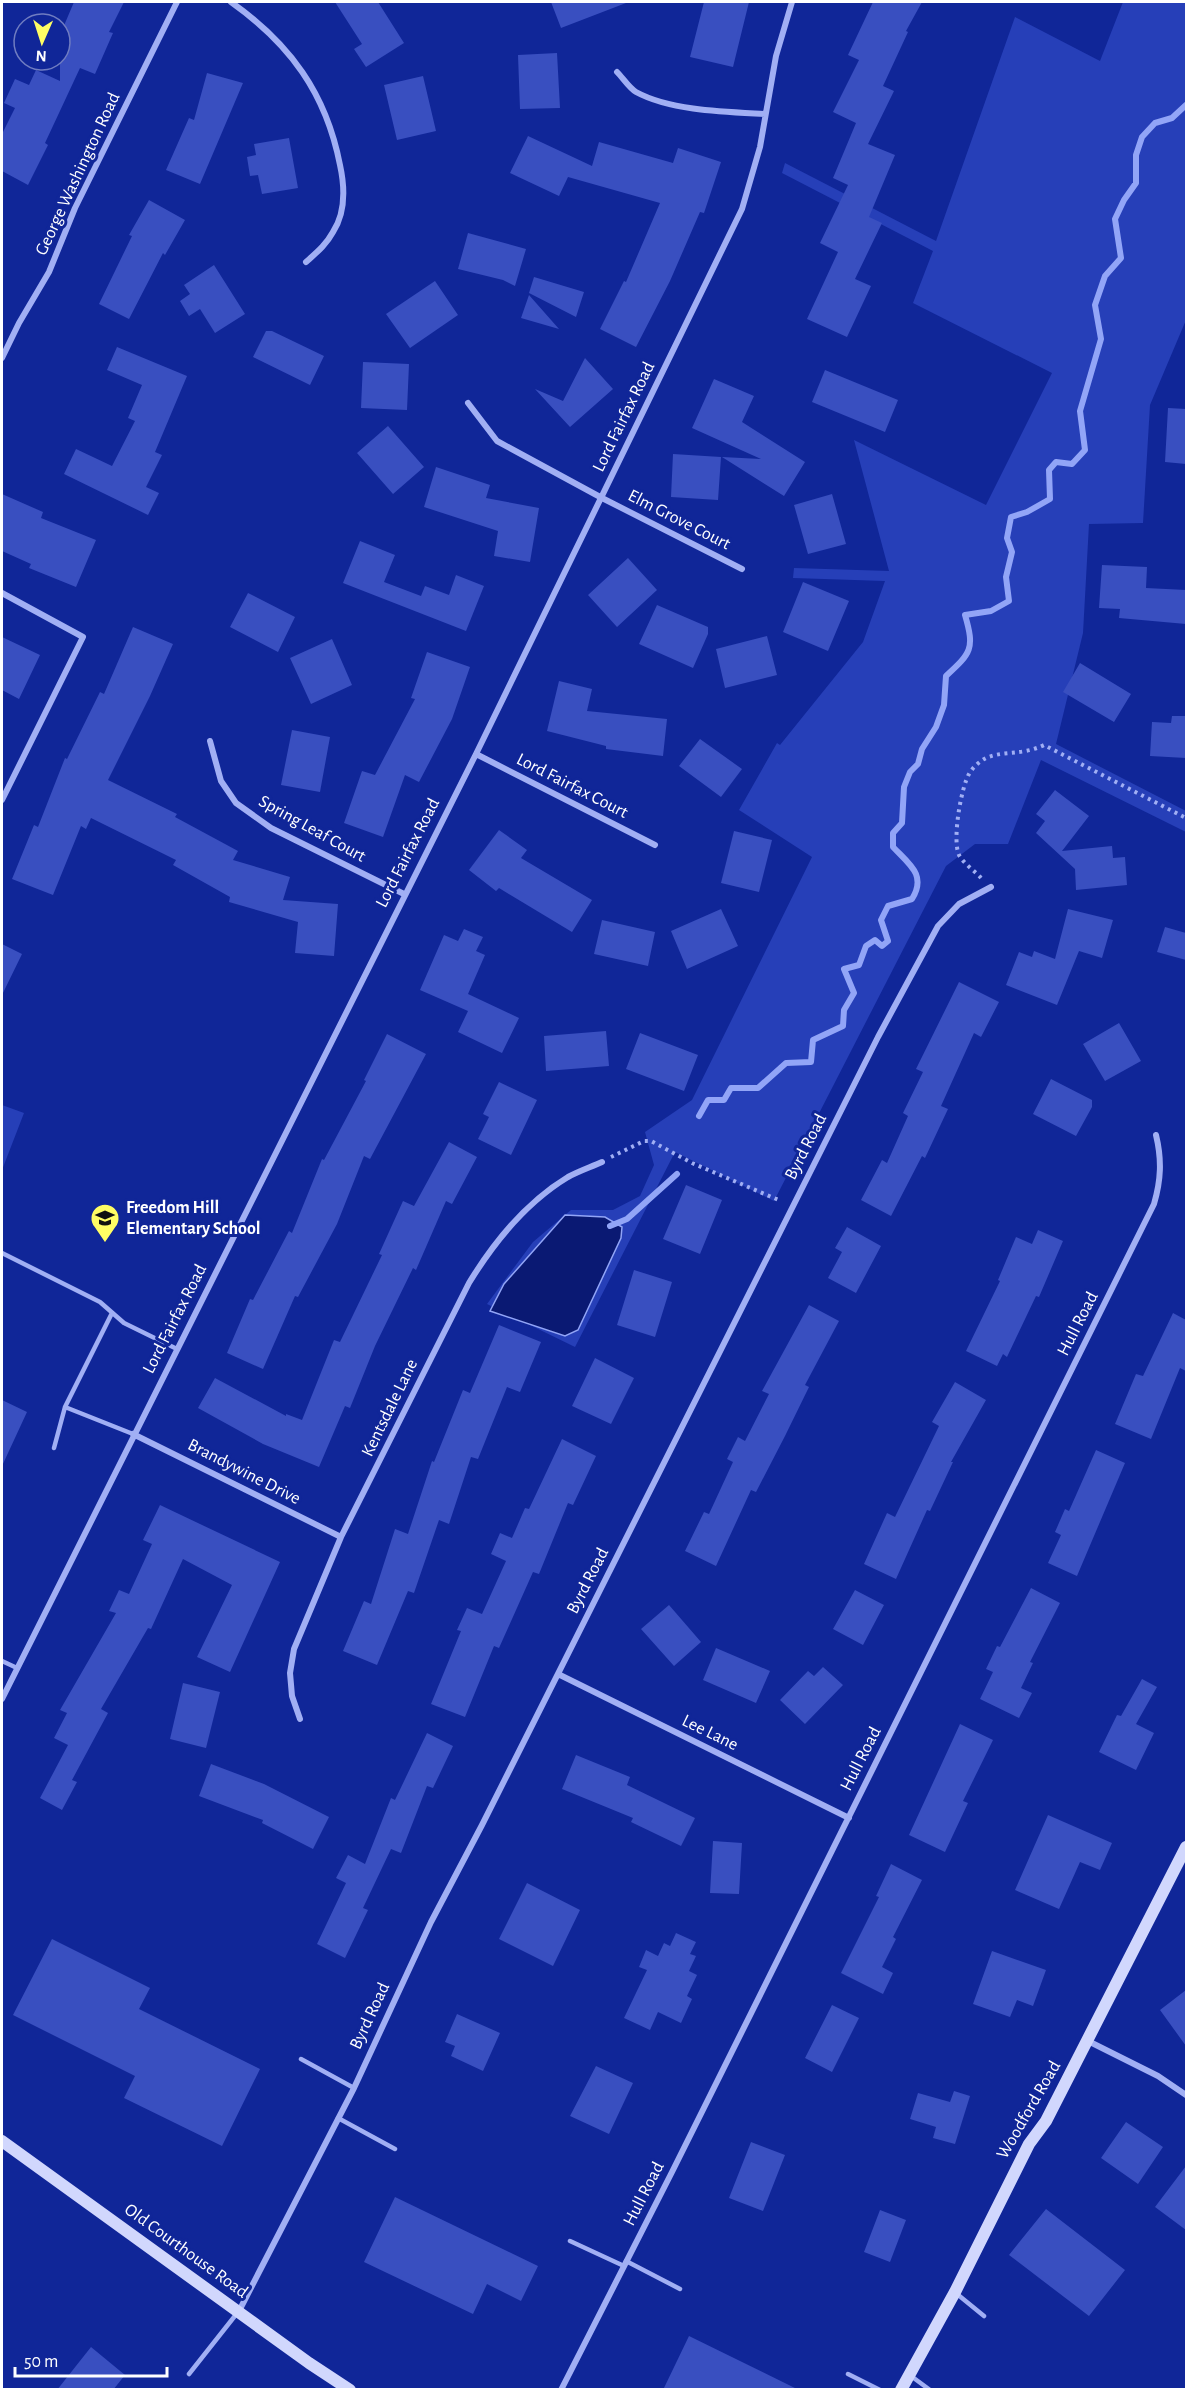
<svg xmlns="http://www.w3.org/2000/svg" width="1188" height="2391" font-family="'Alegreya Sans',sans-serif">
<rect width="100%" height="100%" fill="#102698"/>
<path fill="#263fb8" d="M1123,2h63v318l-36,85 -7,118 -54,1 -6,109 -27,111 130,67v21l-145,-72 -33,84h-33l-29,22 -172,335 -99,-49 -100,195 -88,-43 46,-62 38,-32h42l27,-14 14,-31 -9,-33 47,-32 120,-243 -73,-47 38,-67 3,2 83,-103 22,-61 -92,-3 1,-10 95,3 -35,-131 132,65 66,-132 -139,-70 20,-52 -151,-78 3,-10 151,78 79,-224 85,44z
M2,1105l22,8 -22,57z"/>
<path fill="#0a1973" stroke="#92a5f7" stroke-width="1.5" d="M565,1215l40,2 17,10 -1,11 -43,92 -13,6 -75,-25 14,-27z"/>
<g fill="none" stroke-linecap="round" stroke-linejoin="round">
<path stroke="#92a5f7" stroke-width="6" d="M699,1116l9,-16h16l7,-12h27l28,-25 25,-1 2,-22 30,-14 1,-16 10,-17 -10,-24 15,-4 7,-19 9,-6 7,6 6,-5 -7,-21 7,-14 24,-7c15,-24 -3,-35 -19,-52v-14l9,-10 2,-36 6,-15 8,-8 4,-15 14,-22 8,-22 2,-29c25,-23 29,-27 19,-61l26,-4 18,-10 -3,-24 6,-25 -5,-14 4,-21 16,-5 23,-13 -1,-29 7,-8 16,2 13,-14 -5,-39 21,-72 -6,-34 10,-29 16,-18 -6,-39 9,-19 12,-17v-28l6,-18 13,-14 17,-5 14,-13
M610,1226l17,-7 50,-45"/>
</g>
<path fill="#394fc0" d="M74,2h50l-15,30 4,1 -18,41 -15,-6 -35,75 3,2 -20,40 -26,-14v-37l13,-26 -11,-5 11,-24 14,6 7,-15 24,11v-46z
M335,2h43l26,41 -38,24 -12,-18 8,-5z
M551,2h75v1l-65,25z
M704,2h45l-16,65 -43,-10z
M873,2h49l-16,29 2,1 -25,54 11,5 -26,53 27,11 -26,62 13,6 -27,56 16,7 -24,51 -40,-18 31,-67 -18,-9 28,-58 -15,-7 23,-55 -23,-11 26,-52 -11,-5z
M557,53l3,55 -40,1 -2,-54z
M207,73l36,10 -43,101 -34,-14 23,-52 5,2z
M423,76l13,55 -39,9 -13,-55z
M528,136l64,30 7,-24 74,21 5,-15 43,14 -17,51 -4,-1 -30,69 -34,66 -36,-18 24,-48 2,1 34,-79 -92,-26 -9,19 -49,-23z
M289,138l9,50 -36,6 -4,-19 -8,1 -3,-19 9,-2 -2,-11z
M149,200l36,20 -20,35 -2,-2 -34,66 -30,-15 33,-68 -3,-1z
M468,233l58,16 -11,37 -12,-6 -45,-11z
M214,265l31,49 -30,19 -15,-24 -11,7 -9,-15 10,-7 -6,-9z
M534,277l50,15 -8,25 -47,-24z
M435,281l23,34 -48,33 -24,-34z
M529,295l30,34 -38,-11z
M266,331h6l52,25 -14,29 -57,-28z
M117,347l70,29 -32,76 7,3 -16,32 13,6 -11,22 -84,-41 12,-25 36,17 23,-45 -7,-3 14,-33 -35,-15z
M585,358l28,31 -43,38 -35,-38 28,12z
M363,362l46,2 -2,46 -46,-2z
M825,370l73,30 -13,32 -73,-30z
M714,379l40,17 -12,26 63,40 -21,34 -62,-39 39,2 -69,-31z
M1168,408l18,1v55l-21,-2z
M388,426l36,41 -31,27 -36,-41z
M673,454l48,3 -3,43 -47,-3z
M436,467l54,18 -4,13 53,10 -9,54 -36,-6 4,-25 -74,-24z
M2,494l41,18 -2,6 55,22 -20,47 -47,-19 2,-4 -29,-13z
M832,494l14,50 -38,10 -14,-49z
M360,541l35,14 -11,27 37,14 4,-10 24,9 7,-20 28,11 -18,45 -123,-48z
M628,558l29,32 -40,37 -29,-32z
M1102,565l45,2 -1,21 40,2v34l-67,-6 1,-9 -21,-1z
M803,582l46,19 -21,50 -45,-19z
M248,593l47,24 -17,35 -48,-25z
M657,605l51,22v7l-15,34 -54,-24z
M133,627l40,17 -23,52 -42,84 69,34 -2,3 63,34 -5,9 57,17 -7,23 55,4 -4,52 -39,-3 3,-31 -69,-20 1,-5 -57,-32 3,-5 -85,-42 -5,11 -5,-3 -28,69 -41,-16 22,-54 4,2 27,-69 2,1 33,-67 4,2z
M767,636l10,39 -52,13 -9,-39z
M2,637l38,18 -21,44 -17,-9z
M332,639l20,46 -41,19 -21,-46z
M427,652l43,15 -18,52 -33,63 -14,-7 -22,62 -39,-14 18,-52 13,4 40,-76 -4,-1z
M1080,663l51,31 -17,28 -51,-30z
M559,681l33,8 -5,22 80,8 -4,37 -57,-7v-3l-59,-15z
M1172,716h14v42l-36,-2 2,-34 19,1z
M292,730l38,7 -10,55 -39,-7z
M700,739l42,30 -21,28 -42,-31z
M1055,790l34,26 -27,35 50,-5 1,12 12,-1 2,28 -51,5 -1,-21 -39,-36 9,-12 -9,-7z
M499,830l28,20 -6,8 71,42 -20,32 -73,-44 -3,3 -27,-21z
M734,831l38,9 -13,52 -38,-9z
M721,909l17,37 -51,23 -16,-38z
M1068,909l45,11 -11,38 -23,-7 -22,54 -51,-20 13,-33 13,5 2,-6 21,8z
M602,920l53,12 -7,34 -54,-12z
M1165,927l21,6v27l-29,-8z
M464,929l19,8 -7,14 9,4 -17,39 51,24 -17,35 -44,-21 10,-21 -48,-21 24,-55 14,6z
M2,944l20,10 -20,41z
M959,982l40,20 -18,35 -7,-4 -33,73 7,3 -23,49 -3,-2 -31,60 -30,-16 21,-40 5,3 21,-47 -5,-3 20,-41 -7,-3z
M1119,1023l22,38 -36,20 -22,-37z
M606,1031l3,35 -63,5 -2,-35z
M640,1033l58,22 -14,36 -58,-22z
M387,1034l39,20 -56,105 -6,-3 -27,68 -39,73 -3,-1 -32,73 -36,-16 23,-54 3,1 36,-69 3,2 30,-74 2,1 42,-79 -2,-1z
M1051,1079l41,21v7l-16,29 -43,-22z
M499,1082l38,18 -26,55 -33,-16 11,-22 -6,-3z
M449,1142l28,15 -25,47 -6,-3 -30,69 -3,-2 -38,78 -25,62 -5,-2 -26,61 -56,-23 -65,-36 17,-30 71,38v-2l16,6 32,-80 6,2 42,-87 -3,-1 24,-53 11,5z
M686,1185l36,15 -22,54 -37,-15z
M847,1227l34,19 -25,47 -28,-15 14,-26 -7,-4z
M1038,1230l25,11 -24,56 -3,-1 -29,61 -4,-3 -6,12 -31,-15 34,-70 -2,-1 18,-43 16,7z
M634,1270l38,12 -17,55 -38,-12z
M809,1305l30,16 -34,64 4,2 -24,49 -29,56 -5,-2 -35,76 -31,-15 19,-39 5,2 24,-52 -6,-3 11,-22 7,4 24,-47 -7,-3z
M1173,1313l13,7v51l-6,-3 -29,71 -36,-15 21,-50 7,2z
M499,1325l42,17 -21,50 -13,-5 -29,72 -7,-2 -22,67 -10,-4 -25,73 -6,-2 -31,74 -34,-14 21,-50 7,3 24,-75 13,5 24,-73 2,1 29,-72 7,3z
M595,1358l39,20 -23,46 -39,-18z
M955,1382l31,18 -35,62h2l-23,49 -3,-1 -31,69 -32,-15 23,-51 8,4 44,-91 -7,-4z
M2,1400l25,12 -25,54z
M562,1439l34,17 -23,49 -5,-2 -29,71 -6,-2 -34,76 -5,-2 -29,71 -34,-13 30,-73 -4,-1 10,-22 15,6 24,-53 -15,-7 9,-21 12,5 13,-30 4,1z
M1096,1450l29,13 -48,113 -29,-13 13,-28 -6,-3 10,-23 4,2z
M160,1505l120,57 -50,110 -33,-15 35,-72 -49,-26 -32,70 -3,-1 -47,81 7,4 -36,67 5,2 -15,28 -22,-12 28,-53 -14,-7 13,-25 -7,-3 56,-97 -7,-2 10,-21 10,4 23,-50 -9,-4z
M1031,1588l29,15 -30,59 3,1 -12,25 11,5 -13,25 -39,-19 13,-27 -7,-3 11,-23 3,1z
M855,1590l29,15 -21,40 -30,-16z
M669,1605l32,37 -27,24 -33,-37z
M716,1648l54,23 -14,32 -53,-23z
M823,1667l20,18 -38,39 -25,-24 28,-29 6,5z
M1142,1679l15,8 -21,37 18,9 -18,37 -37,-18 18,-37 4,1z
M183,1683l37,9 -14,56 -36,-9z
M960,1724l33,16 -30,61 5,2 -23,49 -36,-17z
M427,1733l26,13 -20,42 -6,-2 -26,67 -10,-4 -28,59 5,2 -23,48 -28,-14 29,-61 -10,-5 12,-23 17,9 26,-66 4,2z
M576,1755l54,22 -3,8 68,33 -14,28 -50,-24 2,-4 -71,-29z
M211,1764l53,20 65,33 -16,32 -51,-26 1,-3 -64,-24z
M1048,1815l64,28 -12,27 -20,-8 -21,47 -44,-19z
M713,1841l29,2 -3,51 -29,-1z
M891,1864l31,16 -29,57 3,2 -14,28 11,6 -10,21 -42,-21 38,-76 -3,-1z
M527,1883l53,27 -27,56 -54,-27z
M676,1933l20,9 -6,12 6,2 -7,15 8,4 -10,21 5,3 -11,24 -23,-11 -8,18 -26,-12 23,-48 -8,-3 7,-17 12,6 6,-13 6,3z
M52,1939l98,49 -11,21 121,60 -38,77 -98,-48 11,-22 -122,-61z
M992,1951l54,19 -13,36 -16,-6 -7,17 -37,-13z
M1186,1990v56l-26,-36z
M832,2005l27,13 -27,54 -27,-14z
M457,2014l43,19 -17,38 -32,-15 4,-10 -10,-4z
M596,2066l37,17 -24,51 -39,-18z
M954,2091l16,5 -15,48 -22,-6 3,-11 -26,-8 8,-26 32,9z
M1126,2122l37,25 -25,37 -37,-26z
M751,2142l34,13 -22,56 -34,-13z
M1186,2166v64l-31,-23z
M395,2197l143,69 -17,35 -34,-17 -14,30 -109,-52z
M1046,2209l79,61 -36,46 -80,-61z
M880,2210l26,10 -16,42 -26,-10z
M689,2336l110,54h-136z
M91,2347l34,28 -12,15h-56z"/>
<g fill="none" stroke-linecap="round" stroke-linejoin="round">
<path stroke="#a1aff4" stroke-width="4" stroke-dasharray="3 4.5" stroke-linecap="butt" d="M981,878c-6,-7 -18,-15 -22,-23 -7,-15 2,-67 10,-81 4,-7 11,-13 17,-16 19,-8 35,-2 58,-13l142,73
M611,1157l33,-16h7l41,22 89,38"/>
<path stroke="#a1aff4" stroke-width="4.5" d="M2,1253l98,49 24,21 53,26
M65,1407l68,27
M54,1448l11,-41 47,-94
M2,1661l15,7
M301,2059l53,29
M338,2118l57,31
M570,2241l54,25
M626,2261l54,28
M957,2294l27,22
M189,2374l49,-62
M848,2374l32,16
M911,2376l19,14"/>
<path stroke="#a1aff4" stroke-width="6" d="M231,2c59,42 95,91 109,163 5,23 6,47 -7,67 -7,13 -17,21 -27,30
M617,72c6,6 12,16 19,20 35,19 90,20 129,22
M2,358l17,-35 30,-51 26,-64 102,-206
M468,403l29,38 105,57 140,71
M2,593l81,44 -81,163
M210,741l11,40 15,22 35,25 133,66
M476,754l179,91
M133,1434l208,103
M558,1674l291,144
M2,1699l474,-945 266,-545 18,-62 16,-91 16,-54
M300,1719l-8,-23 -2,-23 4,-24 47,-112 128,-254c25,-41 56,-80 99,-106 11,-6 23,-10 34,-15
M1088,2041l70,35 28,19
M239,2311l115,-223 77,-166 51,-97 396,-788 60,-111 21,-22 32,-17
M561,2390l111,-218 482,-968c7,-24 8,-44 2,-69"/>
<path stroke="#d1d7fd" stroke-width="12" d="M2,2141l307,222 41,27
M901,2390l54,-98 74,-148 17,-23 140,-274"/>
</g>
<defs>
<g id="school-pin" transform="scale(1.5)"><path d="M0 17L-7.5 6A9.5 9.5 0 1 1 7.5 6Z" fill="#fffd64" stroke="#102698"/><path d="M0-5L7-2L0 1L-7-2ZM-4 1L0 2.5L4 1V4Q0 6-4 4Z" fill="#111"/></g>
</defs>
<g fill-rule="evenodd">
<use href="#school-pin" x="105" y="1218"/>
</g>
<g text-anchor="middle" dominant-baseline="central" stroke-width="6" stroke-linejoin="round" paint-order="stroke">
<g font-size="18" fill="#fff" stroke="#102698">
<text transform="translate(78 174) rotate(-65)">George Washington Road</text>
<text transform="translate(624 417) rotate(-64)">Lord Fairfax Road</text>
<text transform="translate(679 520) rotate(27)">Elm Grove Court</text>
<text transform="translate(572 786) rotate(27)">Lord Fairfax Court</text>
<text transform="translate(312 829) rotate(29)">Spring Leaf Court</text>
<text transform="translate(408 853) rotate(-63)">Lord Fairfax Road</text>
<text transform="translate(806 1147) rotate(-63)">Byrd Road</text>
<text transform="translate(175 1319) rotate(-63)">Lord Fairfax Road</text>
<text transform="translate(1078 1324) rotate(-63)">Hull Road</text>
<text transform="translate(390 1408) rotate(-64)">Kentsdale Lane</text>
<text transform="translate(244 1472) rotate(27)">Brandywine Drive</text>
<text transform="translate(588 1581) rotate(-63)">Byrd Road</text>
<text transform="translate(710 1733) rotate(26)">Lee Lane</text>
<text transform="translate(861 1759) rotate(-63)">Hull Road</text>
<text transform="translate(370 2016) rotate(-65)">Byrd Road</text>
<text transform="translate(1029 2110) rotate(-60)">Woodford Road</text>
<text transform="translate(644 2194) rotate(-63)">Hull Road</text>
<text transform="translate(186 2251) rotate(36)">Old Courthouse Road</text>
</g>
<g font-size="18" font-weight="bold" fill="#fff" stroke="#102698" text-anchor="start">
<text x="126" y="1208">Freedom Hill<tspan x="126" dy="21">Elementary School</tspan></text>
</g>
</g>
<rect width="1188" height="2391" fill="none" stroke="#ffffff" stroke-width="6"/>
<g transform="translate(42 42) rotate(183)"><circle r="28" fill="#102698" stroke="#707dc1" stroke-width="1.5"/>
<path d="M0-4.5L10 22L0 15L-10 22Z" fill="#fffd64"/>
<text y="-9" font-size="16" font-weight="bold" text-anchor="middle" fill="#ffffff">N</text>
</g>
<path d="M15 2367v9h152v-9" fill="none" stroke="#ffffff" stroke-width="3"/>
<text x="24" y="2367" font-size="18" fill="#ffffff" stroke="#102698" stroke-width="4.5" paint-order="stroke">50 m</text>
</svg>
